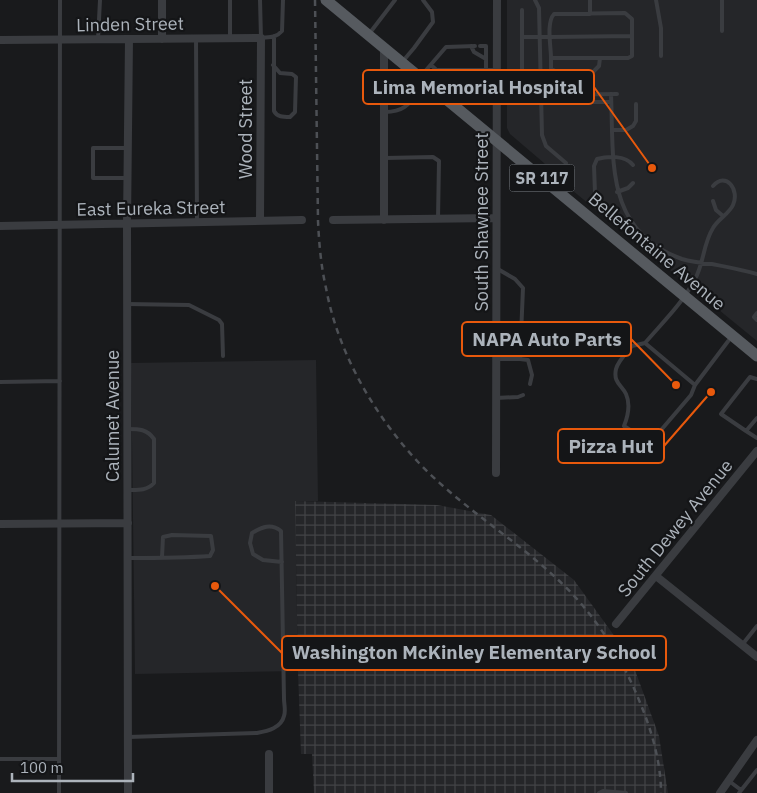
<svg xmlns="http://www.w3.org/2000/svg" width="757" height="793" font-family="'IBM Plex Sans',sans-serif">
<defs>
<pattern id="industrial-grid" width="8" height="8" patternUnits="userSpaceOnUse" patternTransform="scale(1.25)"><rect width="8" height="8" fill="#252629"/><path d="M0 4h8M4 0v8" fill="none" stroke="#424346"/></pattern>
</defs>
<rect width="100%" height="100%" fill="#191a1c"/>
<path fill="#252629" d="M507,0h250v341l-206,-168 -7,-10 -34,-29 -3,-6z
M316,360l2,141h-23l3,170 -163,3 -4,-311z"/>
<path fill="url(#industrial-grid)" d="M295,501l142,4 54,10 83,65 57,79 28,77 9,57h-354l-2,-39h-11l-3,-83z"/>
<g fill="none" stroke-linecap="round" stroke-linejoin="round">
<path stroke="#3a3c40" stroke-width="4" d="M260,0l1,38c8,-1 15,0 21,-7l1,-31
M535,0l4,8 3,127 4,11 20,17
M590,0v14
M656,0l5,28v28
M722,0v31
M522,10v27h28l82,-1v20l-4,2h-77c0,-12 -5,-35 3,-44l71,-1 7,6v17
M369,34l26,-34
M522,37v53
M196,38l1,183
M230,38v-38
M98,39l2,-39
M471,46l3,6 12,7
M551,58v11l9,4 33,-1 6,-6 1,-8
M403,61l11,-13 19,-26 -1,-10 -9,-12
M273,65l7,8 12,1 4,3 -1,35 -5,5c-7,0 -13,0 -16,-6v-75
M431,65l31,28h24v-47h-6
M438,70h59
M421,76l25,-29 29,-1
M611,94c3,67 -7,137 71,165 10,3 20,4 30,5 15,3 31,6 45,10
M541,95l76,-1
M541,102h70
M385,112c23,0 26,-12 40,-28
M612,130h14l7,-4 3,-5v-17
M385,158l48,-1 6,4 -1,58
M128,178h-35v-30h35
M713,186c13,-15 27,4 20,19 -4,9 -15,14 -20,23 -10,16 -9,35 -18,51 -12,24 -33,44 -50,64l50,42 37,-49
M617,192l11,-4 5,-5
M595,193l-1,-27 3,-7c11,-3 28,-4 36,6
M713,201l3,9 7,6
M127,304l62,1 30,15 3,4 1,32
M757,313l-3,4 3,3
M645,343l-13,3c-5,6 -14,15 -16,23 -3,14 6,16 10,25 5,11 2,22 -2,32l26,17 41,-48 4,-10
M496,359h24l3,-71 -8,-9 -19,-11
M520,359l8,1 4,15 -2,9
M757,379l-7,-2 -29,37 25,17 11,-13
M0,382l60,-1
M496,398l22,-1 5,-2
M746,431l11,7
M128,490c9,0 19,1 26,-7v-44c-7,-10 -15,-10 -26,-10
M128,558c27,0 55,0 82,-2l3,-6 -2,-14 -39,-1 -9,2 -1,20
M742,645l15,-19
M128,737l129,-4c11,-2 24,-5 27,-17 2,-5 0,-12 0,-17l-3,-168c-10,-8 -19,-4 -29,2l-2,10 3,11 10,6 19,2
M0,759h59
M729,781l12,9
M59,793l1,-793
M599,793l4,-2 23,2
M739,793l18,-23"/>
<path stroke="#3a3c40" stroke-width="8" d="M162,39v-39
M0,40l261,-2 -1,183
M384,48v172
M333,220l163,-2
M0,226l302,-6
M496,473l1,-473
M0,524l128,-1
M656,576l101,81
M616,624l141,-173
M269,754v39
M128,793l-1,-570 2,-184
M720,793l37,-53"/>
<path stroke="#565a5f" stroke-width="11" d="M326,0l431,356"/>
<path stroke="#4d5055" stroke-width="2.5" stroke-dasharray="6 5" stroke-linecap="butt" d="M315,0l3,221c1,22 3,45 8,67 12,65 48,127 93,175 41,43 93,74 136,114 39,35 67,80 86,128 11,27 20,58 20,88"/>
</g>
<g text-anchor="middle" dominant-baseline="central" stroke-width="4.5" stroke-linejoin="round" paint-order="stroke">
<rect fill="#141517" stroke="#7e848a" stroke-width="1" x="509.5" y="164.5" width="65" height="27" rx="4"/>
<g font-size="16" font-weight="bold" fill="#acb3bb">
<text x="542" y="178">SR 117</text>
</g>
<g font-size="18" fill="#acb3bb" stroke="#141517">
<text transform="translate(130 24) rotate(-1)">Linden Street</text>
<text transform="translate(245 129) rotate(-90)">Wood Street</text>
<text transform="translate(151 208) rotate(-1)">East Eureka Street</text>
<text transform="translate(481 222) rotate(-90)">South Shawnee Street</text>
<text transform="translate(657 251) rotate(40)">Bellefontaine Avenue</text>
<text transform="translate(112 416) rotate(-90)">Calumet Avenue</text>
<text transform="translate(675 528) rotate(-51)">South Dewey Avenue</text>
</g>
</g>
<path fill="none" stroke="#e8590c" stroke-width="2" d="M652 168L594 87M676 385L631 339M711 392L664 446M215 586L282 653"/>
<g fill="#e8590c" stroke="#141517" stroke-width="2">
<circle cx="652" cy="168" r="5"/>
<circle cx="676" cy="385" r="5"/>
<circle cx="711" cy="392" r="5"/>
<circle cx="215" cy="586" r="5"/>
</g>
<g fill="#141517" stroke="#e8590c" stroke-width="2">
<rect x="363" y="70" width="231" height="34" rx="5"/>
<rect x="462" y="322" width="169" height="34" rx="5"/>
<rect x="558" y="429" width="106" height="34" rx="5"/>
<rect x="282" y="636" width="384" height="34" rx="5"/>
</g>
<g font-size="19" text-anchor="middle" font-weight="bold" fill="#acb3bb">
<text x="478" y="94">Lima Memorial Hospital</text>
<text x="547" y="346">NAPA Auto Parts</text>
<text x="611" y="453">Pizza Hut</text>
<text x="474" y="659">Washington McKinley Elementary School</text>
</g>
<path d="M12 773v8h121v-8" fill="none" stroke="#acb3bb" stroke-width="2.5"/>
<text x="20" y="773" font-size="15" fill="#acb3bb" stroke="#141517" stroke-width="4" paint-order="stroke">100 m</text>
</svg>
